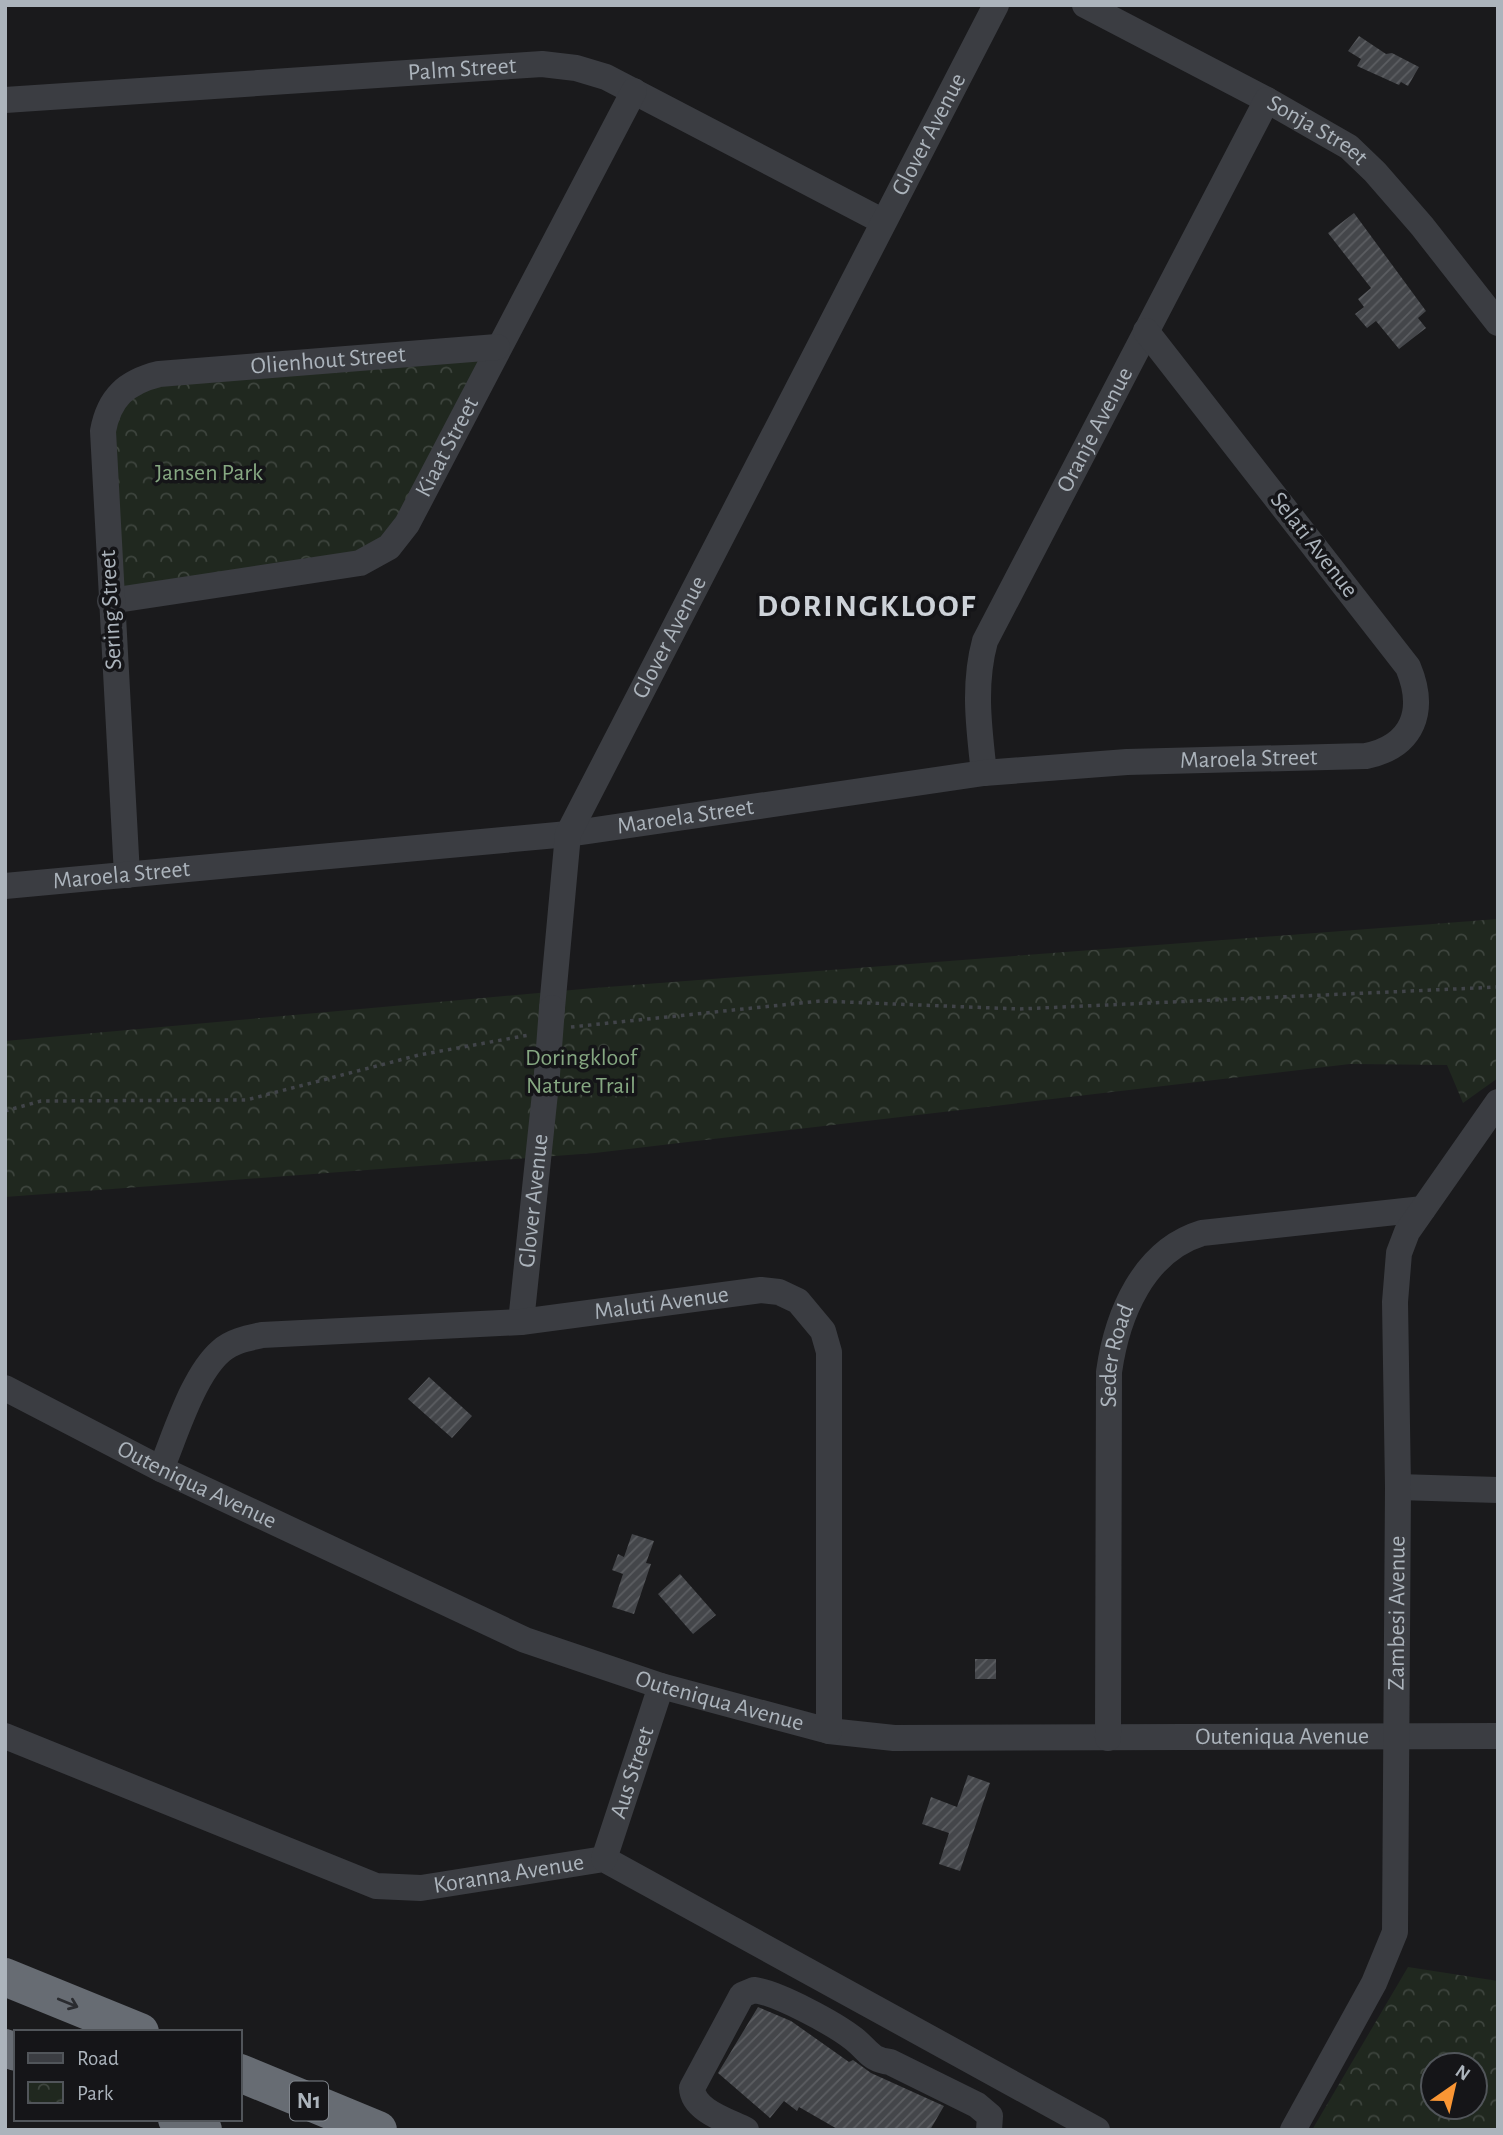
<svg xmlns="http://www.w3.org/2000/svg" width="1503" height="2135" font-family="'Alegreya Sans',sans-serif">
<defs>
<pattern id="park-crowns" width="20" height="18" patternUnits="userSpaceOnUse" patternTransform="scale(1.75)"><rect width="20" height="18" fill="#20281f"/><path d="M2 6a3 3 0 1 1 6 0M12 15a3 3 0 1 1 6 0" fill="none" stroke="#3e453e"/></pattern>
<pattern id="building-hatch" width="6" height="6" patternUnits="userSpaceOnUse" patternTransform="scale(1.75)"><rect width="6" height="6" fill="#44464a"/><path d="M-1 1l2-2M0 6l6-6M5 7l2-2" fill="none" stroke="#5c5e62"/></pattern>
</defs>
<rect width="100%" height="100%" fill="#1a1a1c"/>
<path fill="url(#park-crowns)" fill-rule="evenodd" d="M485,355l-74,156 -56,49 -241,34 1,-206z
M1498,919v159l-35,25 -16,-38 -97,-1 -755,89 -590,44v-156l589,-53z
M1408,1967l90,14v149h-186zM1433,2065h42v42h-42z"/>
<path fill="url(#building-hatch)" d="M1359,36l27,18 6,-1 27,14 -11,19 -7,-4 -2,3 -42,-19 4,-7 -13,-8z
M1354,213l72,98 -8,7 8,10 -27,21 -23,-28 -9,7 -12,-14 9,-7 -6,-8 13,-11 -43,-55z
M429,1377l43,39 -20,22 -44,-39z
M632,1534l22,7 -8,22 5,1 -17,50 -22,-7 11,-33 -11,-4 6,-16 6,3z
M680,1574l36,41 -23,19 -35,-40z
M975,1659h21v20h-21z
M968,1775l22,8 -30,88 -21,-7 10,-31 -27,-9 9,-27 26,10z
M758,2007l33,14 58,41 4,-2 18,13 73,33 -14,24h-91l-40,-23 -2,4 -13,-10 -14,17 -52,-45z"/>
<g fill="none" stroke-linecap="round" stroke-linejoin="round">
<path stroke="#414449" stroke-width="3.5" stroke-dasharray="3.5 5" stroke-linecap="butt" d="M571,1027l249,-26 199,8 479,-22
M5,1111l36,-10 205,-1 173,-45 110,-20"/>
<g stroke="#3b3d42" stroke-width="26">
<path id="s1" d="M1085,5l182,95 82,47 26,25 47,54 76,97"/>
<path id="s2" d="M5,100l537,-36 34,4 30,9 276,144"/>
<path id="s3" d="M110,601l250,-38 29,-16 18,-23 227,-433"/>
<path id="s4" d="M984,773c-5,-45 -11,-88 1,-132l282,-541"/>
<path id="s5" d="M127,875l-24,-444c6,-33 23,-49 56,-57l338,-27"/>
<path id="s6" d="M5,886l563,-52 416,-61 143,-11 239,-6c48,-10 60,-46 42,-89l-262,-336"/>
<path id="s7" d="M552,1008l16,-174 428,-829"/>
<path id="s8" d="M521,1322l26,-248"/>
<path id="s9" d="M5,1388l156,81 364,171 136,46 168,45 65,7 604,-2"/>
<path id="s10" d="M161,1469c14,-33 32,-94 60,-118 11,-10 27,-13 41,-16l259,-13 240,-32 18,2 19,9 25,30 6,21v379"/>
<path d="M1398,1487l100,3"/>
<path id="s11" d="M5,1736l371,150 45,2 183,-29 493,271"/>
<path id="s12" d="M1108,1738l1,-366c8,-57 34,-121 93,-139l221,-24"/>
<path id="s13" d="M604,1859l57,-173"/>
<path d="M746,2130c-17,-9 -53,-19 -54,-42l50,-93 12,-5c24,3 81,34 100,49 14,11 16,21 36,23l87,43 13,11 -1,14"/>
<path id="s14" d="M1293,2130l81,-147 21,-51 3,-445 -3,-185 4,-49 8,-21 91,-130"/>
</g>
<path stroke="#676c73" stroke-width="38" d="M5,1977l135,55
M5,2048l11,4
M240,2073l138,57
M177,2119l26,11"/>
<path stroke="#3b3d42" stroke-width="26" d="M547,1074l5,-66"/>
</g>
<defs><path id="oneway-shaft" d="M-6 0H5M1.5-3L5.5 0L1.5 3" fill="none" stroke-width="1.6" stroke-linecap="round" stroke-linejoin="round" transform="scale(1.75)"/></defs>
<use stroke="#2a2b2f" href="#oneway-shaft" transform="translate(68 2003) rotate(22)"/>
<g text-anchor="middle" dominant-baseline="central" stroke-width="7" stroke-linejoin="round" paint-order="stroke">
<rect fill="#151518" stroke="#7f848b" stroke-width="2" x="290" y="2081.5" width="38" height="39" rx="5"/>
<g font-size="23" font-weight="bold" fill="#acb4bc">
<text x="309" y="2101">N1</text>
</g>
<g font-size="24" fill="#acb4bc" stroke="#151518">
<text stroke="none"><textPath href="#s2" startOffset="458">Palm Street</textPath></text>
<text stroke="none"><textPath href="#s7" startOffset="962">Glover Avenue</textPath></text>
<text stroke="none"><textPath href="#s1" startOffset="264">Sonja Street</textPath></text>
<text stroke="none"><textPath href="#s5" startOffset="700">Olienhout Street</textPath></text>
<text stroke="none"><textPath href="#s4" startOffset="371">Oranje Avenue</textPath></text>
<text stroke="none"><textPath href="#s3" startOffset="402">Kiaat Street</textPath></text>
<text transform="translate(1314 545) rotate(52)">Selati Avenue</text>
<text transform="translate(111 610) rotate(-93)">Sering Street</text>
<text stroke="none"><textPath href="#s7" startOffset="396">Glover Avenue</textPath></text>
<text stroke="none"><textPath href="#s6" startOffset="1251">Maroela Street</textPath></text>
<text stroke="none"><textPath href="#s6" startOffset="684">Maroela Street</textPath></text>
<text stroke="none"><textPath href="#s6" startOffset="117">Maroela Street</textPath></text>
<text stroke="none"><textPath href="#s8" startOffset="122">Glover Avenue</textPath></text>
<text stroke="none"><textPath href="#s10" startOffset="579">Maluti Avenue</textPath></text>
<text stroke="none"><textPath href="#s12" startOffset="383">Seder Road</textPath></text>
<text stroke="none"><textPath href="#s9" startOffset="215">Outeniqua Avenue</textPath></text>
<text stroke="none"><textPath href="#s14" startOffset="542">Zambesi Avenue</textPath></text>
<text stroke="none"><textPath href="#s9" startOffset="782">Outeniqua Avenue</textPath></text>
<text stroke="none"><textPath href="#s9" startOffset="1349">Outeniqua Avenue</textPath></text>
<text stroke="none"><textPath href="#s13" startOffset="91">Aus Street</textPath></text>
<text stroke="none"><textPath href="#s11" startOffset="534">Koranna Avenue</textPath></text>
</g>
<g font-size="24" fill="#86a882" stroke="#151518">
<text x="209" y="473">Jansen Park</text>
<text x="581" y="1058">Doringkloof<tspan x="581" dy="28">Nature Trail</tspan></text>
</g>
<g font-size="32" font-weight="bold" letter-spacing="2" fill="#cdd2d8" stroke="#151518">
<text x="867" y="606">DORINGKLOOF</text>
</g>
</g>
<rect width="1503" height="2135" fill="none" stroke="#acb4bc" stroke-width="14"/>
<rect x="14" y="2030" width="228" height="91" fill="#151518" stroke="#51555a" stroke-width="2"/>
<rect x="28" y="2053" width="35" height="10" fill="#3b3d42" stroke="#51555a" stroke-width="2"/>
<text x="77" y="2065" font-size="21" fill="#acb4bc">Road</text>
<rect x="28" y="2082" width="35" height="21" fill="url(#park-crowns)" stroke="#51555a" stroke-width="2"/>
<text x="77" y="2100" font-size="21" fill="#acb4bc">Park</text>
<g transform="translate(1454 2086) rotate(34)"><circle r="33" fill="#151518" stroke="#51555a" stroke-width="2"/>
<path d="M0-5L12 26L0 18L-12 26Z" fill="#fa9634"/>
<text y="-10" font-size="19" font-weight="bold" text-anchor="middle" fill="#acb4bc">N</text>
</g>
</svg>
